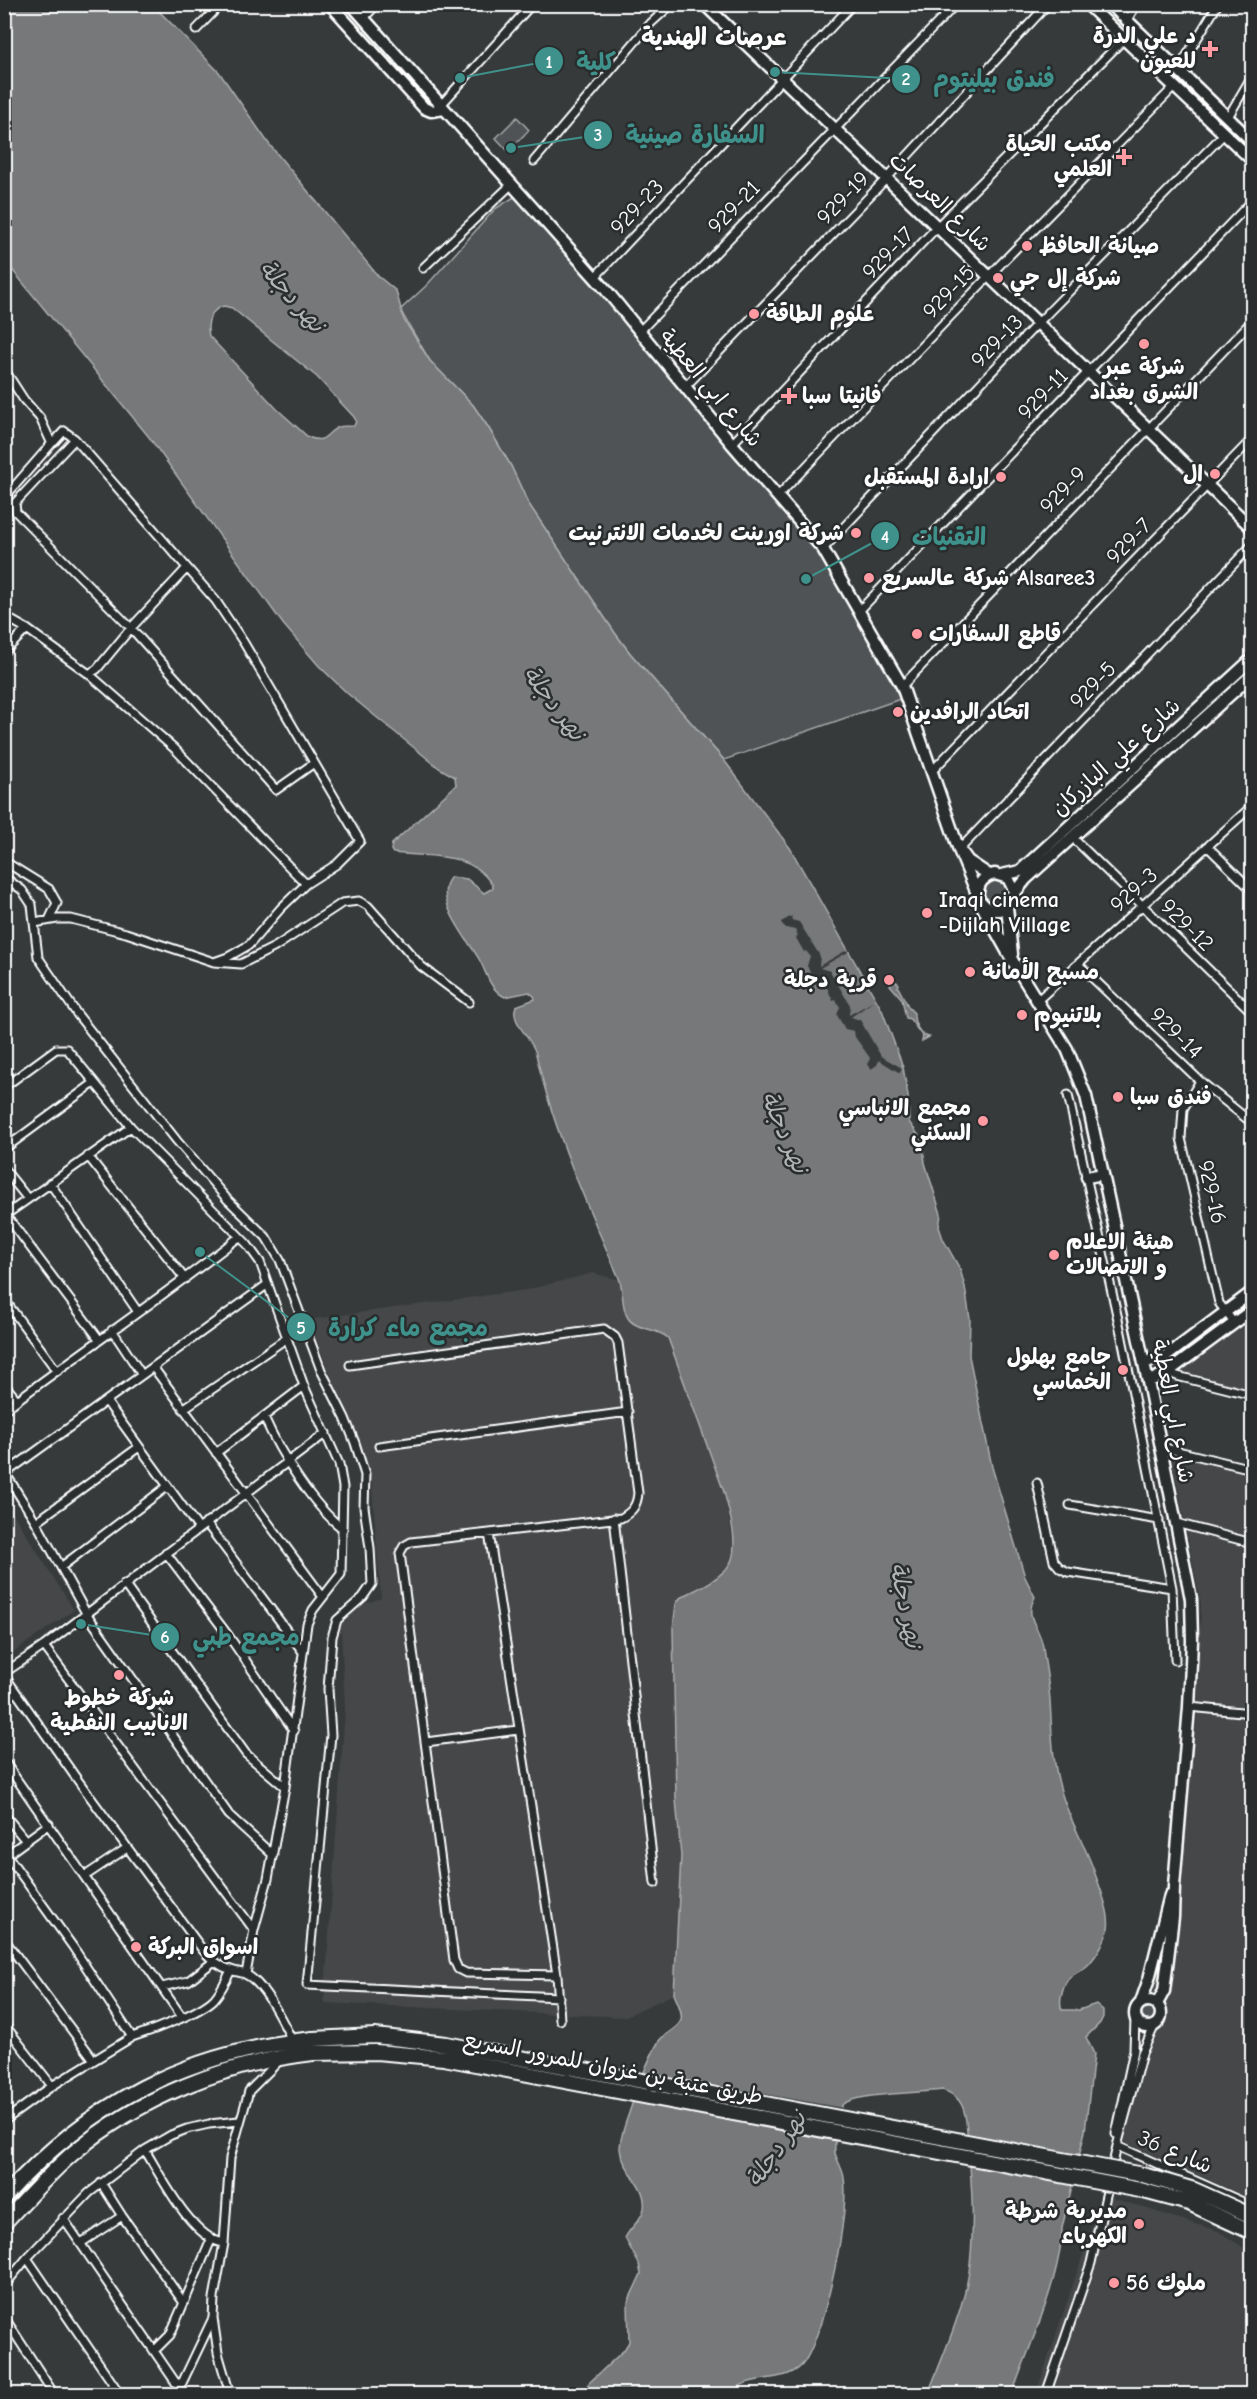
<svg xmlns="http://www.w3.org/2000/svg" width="1257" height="2399" font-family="'Comic Neue','Playpen Sans Arabic',sans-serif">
<rect width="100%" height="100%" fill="#373a3b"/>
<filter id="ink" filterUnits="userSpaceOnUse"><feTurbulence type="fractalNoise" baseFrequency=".0167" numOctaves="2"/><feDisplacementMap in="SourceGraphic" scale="12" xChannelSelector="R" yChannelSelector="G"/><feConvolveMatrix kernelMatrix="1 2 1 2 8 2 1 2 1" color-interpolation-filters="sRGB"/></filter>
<g filter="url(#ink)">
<path fill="#444748" d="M593,1273l27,7 3,12 2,21 43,25 56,154 10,54 -5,21 -10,9 -39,22 -4,6 -3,24v85l4,42 -1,45 5,56 -7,138 -50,23 -300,-14 21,-294 -5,-96 41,-15 -10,-122 -58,-145v-12l213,-29z
M1252,1321v70l-75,-19z
M1171,1453l81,19v727l-128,-57 73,-423 4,-115z
M4,1499l70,111 -69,48h-1z
M1103,2195l115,36 34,22v141h-216z"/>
<path fill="#505354" stroke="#a8a9aa" stroke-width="1.5" d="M517,117l12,13 -21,21 -12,-13z
M519,194l258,303 76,103 53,97 -182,63 -94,-107 -15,-20 -87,-130 -17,-37 -23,-39 -15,-22 -43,-44 -30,-51 27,-25 68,-76z
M983 892a13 13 0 1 1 26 0a13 13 0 1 1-26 0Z
M1137 2014a10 10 0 1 1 20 0a10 10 0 1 1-20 0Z"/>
<path fill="#767879" stroke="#adaeaf" stroke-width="1.5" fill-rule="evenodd" d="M4,5h149l66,67 50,72 109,132 18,15 8,29 26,41 43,44 15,22 23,39 17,37 87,130 15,20 94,107 66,88 92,162 21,57 5,29 1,26 13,18 3,23 16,51 -2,13 4,12 17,30 5,18 5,32 -1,37 23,111 33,110 10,20c-12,21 5,29 8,50 2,18 6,36 7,54 2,31 2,60 11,90 8,29 24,53 33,80 5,14 17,43 14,57 -2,12 -11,27 -19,36 -6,6 -13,8 -19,13 -7,7 -12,24 -8,33h17l17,-6 7,6v7l-3,6 -14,14 8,17 -9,77 -23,97c-1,50 -33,119 -50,166h-84c15,-39 34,-80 41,-122 6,-42 3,-87 -1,-129 -1,-10 -1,-22 -4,-32 -3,-11 -11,-18 -22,-21 -21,3 -83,3 -99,14 -5,4 -9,41 -8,49 2,8 8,16 9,25 6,36 -19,152 -39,183 -17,26 -53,9 -76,33h-148l8,-11 35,-33 5,-8 -1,-40 13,-28 -2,-10 -14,-26c5,-10 14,-16 18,-26 8,-24 -21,-41 -23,-63 0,-11 5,-25 9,-36 8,-23 17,-50 30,-72 5,-8 20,-12 22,-21 2,-9 -4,-18 -7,-26l7,-138 -5,-57 -3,-171 3,-24 4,-6c16,-9 35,-16 47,-30 15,-16 2,-57 -3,-76l-56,-154c-11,-10 -32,-8 -40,-20 -7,-10 -4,-27 -9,-40 -32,-72 -65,-146 -83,-224 -3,-15 -27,-32 -20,-48l19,-7 -1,-3 -5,-4 -24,5c-16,-8 -18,-24 -26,-38 -10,-18 -48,-61 -28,-82l16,2 17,14 9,-5 -1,-4c-24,-34 -62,-26 -99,-31l-2,-3 1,-6 64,-59 -1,-8 -16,-9 -91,-74 -29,-28 -36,-42 -134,-187 -144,-176zM224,306l8,2 85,69 37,40 2,4 -2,5c-4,0 -11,0 -15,1 -14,5 -12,18 -31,10l-31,-28 -68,-73c-3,-13 1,-27 15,-30z
M894,980l5,4 -1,3 11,21 5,5c-1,9 5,22 15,24l-7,4 1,-4 -13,-18 -4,-1 -4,-19 -12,-14z"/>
<path fill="#373a3b" d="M792,916l-1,4 8,2 21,34 -1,10 28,-16 1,2 -28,16 10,3 20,34 -1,10 25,-14 -23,16 9,3 21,36 21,12 -2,5 -21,-13 -2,5 -6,4 -3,-5 2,-6 -15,-21 -1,-6 -9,-2 -8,-14 3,-8 -4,-7 -3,1 -9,-20 -10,-2 -7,-13 3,-10 -4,-5 -2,1 -8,-14 2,-2 -3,-6 -9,-2 -4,-4 -1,-2z
M642,2072l201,36 -4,33 -209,-40z
M963,2132l120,23 -8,31 -108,-21z"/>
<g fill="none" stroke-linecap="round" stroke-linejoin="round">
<g stroke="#fff" stroke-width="11">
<path id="street" d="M363,19l14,-15
M1127,20l10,-16
M196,30l25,-26
M1178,70l40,-66
M441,105l91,-101
M1228,117l24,-41
M534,161l117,-138 21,-19
M423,268l88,-83
M595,277l258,-273
M639,332l317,-328
M4,369l20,31 16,18 11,24h3l10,-11 11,8 141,162 28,42 116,198 -23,23 -31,20 -131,-135 -86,-75
M685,387l202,-209 161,-174
M75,439l-60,64 1,9 115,116 145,162 38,-27
M732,444l205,-217 187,-188
M777,497l212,-221 185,-189
M4,498l49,-56
M823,549l215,-226 187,-190
M859,611l393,-410
M4,616l23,13 62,45 8,-5 34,-41 56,-60
M4,652l23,-23
M902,686l350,-365
M932,771l320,-332
M1072,837l180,175
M1208,847l44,43
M959,850l293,-305
M4,861l45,28 8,14 -8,17
M4,877l18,13 10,15 6,52 39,57 100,127 50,58 39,38 14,23 41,110 24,48 10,25 10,32 -1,32 6,41 2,36 -9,13 -26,23 -5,17 -4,52 3,46 -24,250 252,12
M34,923l23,-4h14l55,14 88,29 14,-5 21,-12 32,-37 25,-24
M214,962l27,2 34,-17 67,-44 17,-2 9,5 53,60 48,36
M1078,964l122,117 52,42
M1038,1000l214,-194
M1200,1081l-17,28 -2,29 38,165 15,20
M4,1087l52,-38h11l64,78 116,117 13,18 44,124 35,78 4,23 -2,87 -28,36 -6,14 -22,163 -17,92 -14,51 -8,44
M1068,1095l53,238 51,255 3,72
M4,1149l90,-66
M88,1156l97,123
M4,1169l24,30
M50,1183l88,129
M6,1215l93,124
M4,1216l127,-89
M4,1299l53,72
M112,1330l30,45
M1160,1359l8,13 9,4 75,19
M350,1365l254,-36 11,8 3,6 20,150c-1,13 -6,19 -17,25l-210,24 -7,4 -4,7 54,407 4,9 8,4 91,2
M153,1367l170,230
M4,1384l13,16
M106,1401l93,128
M183,1409l104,-71
M4,1410c78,-59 159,-113 235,-173
M264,1417c16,36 48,88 79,112
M379,1446l249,-34
M1161,1447l91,22
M216,1453l88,-67
M4,1471l32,51 50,91 143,202 44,40
M6,1473l262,-189
M1037,1483l17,78 6,7 8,4 104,16
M1070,1505l89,15
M614,1518l41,365
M36,1522l103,-75
M206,1523l97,129
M1176,1523l76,20
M489,1533l68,442 3,45
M166,1553l62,82 66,96
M61,1567l107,-81
M124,1584l122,170 39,33
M44,1646l210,284
M4,1673l40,-27 282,-213
M4,1675l70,100 128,174c8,10 16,17 29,21 4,2 10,2 14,4 20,9 38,49 48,68
M1189,1707l63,6
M426,1742l92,-12
M4,1761l178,256
M4,1814l22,27
M7,1855l66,92 59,90c19,-6 68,-24 82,-38 7,-8 12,-18 17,-29
M4,1857l45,-33
M85,1876l42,-28
M4,1939l90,121
M162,1987l26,-6 25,-19
M4,2024l48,62
M4,2121l48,-35 80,-49
M1116,2134l18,-84 1,-31
M1117,2146l135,60
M145,2150c16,26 47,89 79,93
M101,2183l21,33 62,87
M63,2218l113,165h6l30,-63
M81,2243l41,-27
M27,2258l93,136
M4,2286l23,-28 62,-65 56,-43 26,-15 16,-6 22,-5 30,-3
M4,2317l50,77
M154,2351l16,-16 41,-95
M230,2394l-12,-41 -5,-35 1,-20 10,-55 6,-85 19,-67 29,-29
M1046,2394l45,-131 26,-117 25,-93 13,-28"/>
</g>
<g stroke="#fff" stroke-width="15">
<path id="secondary" d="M330,4l94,104 7,3 13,-2
M351,4l255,286 126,154 91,105 79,137 57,164 21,51 9,9h11l12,-9 2,-11 -6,-12 -13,-4c-11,2 -18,9 -17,22
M704,4l548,524
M963,854l5,7 21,14
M1002,875l18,-4 232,-212
M1014,894l12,-15 226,-204
M982,906l33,59 52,84 19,47 62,286 43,217 1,42 -3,66 -15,179 -1,31 -9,74 -7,13
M1007,907l5,47
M1087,1177l16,-3
M1144,1363l24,-8 84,-63
M1148,1382l20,-10 84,-62
M1135 2014a13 13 0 1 1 26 0a13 13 0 1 1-26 0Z
M1141,2002l8,-23 21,-84"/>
</g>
<g stroke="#fff" stroke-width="15">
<path id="primary" d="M1087,4l165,156
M1110,4l142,137"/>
</g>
<g stroke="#fff" stroke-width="18">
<path id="highway" d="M4,2197c86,-95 181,-144 309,-158
M4,2223c22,-24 44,-48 68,-69 67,-57 154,-91 241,-101"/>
</g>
<use href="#street" stroke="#2a2d2e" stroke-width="7"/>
<use href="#secondary" stroke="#2a2d2e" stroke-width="10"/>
<use href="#primary" stroke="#2a2d2e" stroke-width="10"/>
<use href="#highway" stroke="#2a2d2e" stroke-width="14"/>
<g stroke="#fff" stroke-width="18" stroke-linecap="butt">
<path id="highway-bridge" d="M313,2039l62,-3 71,8 697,131 51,15 58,26
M313,2053l63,-1 68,6 696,132 49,13 63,29"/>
</g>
<use href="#highway-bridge" stroke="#2a2d2e" stroke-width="14"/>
</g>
</g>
<g fill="#ff9aa2" stroke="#2a2d2e" stroke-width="2">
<path d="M1207 40h6v6h6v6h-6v6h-6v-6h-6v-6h6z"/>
<path d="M1121 148h6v6h6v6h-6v6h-6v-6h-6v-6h6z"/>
<circle cx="1027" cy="246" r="6"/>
<circle cx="998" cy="278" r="6"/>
<circle cx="754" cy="314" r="6"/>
<circle cx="1144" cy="344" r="6"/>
<path d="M786 387h6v6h6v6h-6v6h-6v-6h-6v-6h6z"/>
<circle cx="1215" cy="474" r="6"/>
<circle cx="1001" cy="477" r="6"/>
<circle cx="856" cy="533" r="6"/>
<circle cx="869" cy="578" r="6"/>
<circle cx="917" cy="634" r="6"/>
<circle cx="898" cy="712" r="6"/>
<circle cx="927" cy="913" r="6"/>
<circle cx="970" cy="972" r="6"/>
<circle cx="889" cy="980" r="6"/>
<circle cx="1022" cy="1015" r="6"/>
<circle cx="1118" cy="1097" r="6"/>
<circle cx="983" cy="1121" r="6"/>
<circle cx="1054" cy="1255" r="6"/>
<circle cx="1123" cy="1370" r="6"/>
<circle cx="119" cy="1675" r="6"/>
<circle cx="136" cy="1947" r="6"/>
<circle cx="1139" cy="2224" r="6"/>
<circle cx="1114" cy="2283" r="6"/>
</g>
<g text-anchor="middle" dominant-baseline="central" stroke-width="5" stroke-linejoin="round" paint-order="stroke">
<g font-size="22" font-weight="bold" fill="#fff" stroke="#2a2d2e" text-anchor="start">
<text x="1196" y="36" text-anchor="end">د علي الدرة<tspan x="1196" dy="25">للعيون</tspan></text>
<text x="1112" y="144" text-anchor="end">مكتب الحياة<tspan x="1112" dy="25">العلمي</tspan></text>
<text x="1039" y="246">صيانة الحافظ</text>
<text x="1010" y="278">شركة إل جي</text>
<text x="766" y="314">علوم الطاقة</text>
<text x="1144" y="367" text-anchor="middle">شركة عبر<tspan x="1144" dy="25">الشرق بغداد</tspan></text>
<text x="802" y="396">فانيتا سبا</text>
<text x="1203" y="474" text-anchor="end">ال</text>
<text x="989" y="477" text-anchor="end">ارادة المستقبل</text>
<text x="844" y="533" text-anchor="end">شركة اورينت لخدمات الانترنيت</text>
<text x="881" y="578">شركة عالسريع Alsaree3</text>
<text x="929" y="634">قاطع السفارات</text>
<text x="910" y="712">اتحاد الرافدين</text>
<text x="939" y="900">Iraqi cinema<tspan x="939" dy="25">-Dijlah Village</tspan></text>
<text x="982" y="972">مسبح الأمانة</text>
<text x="877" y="980" text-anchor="end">قرية دجلة</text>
<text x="1034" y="1015">بلاتنيوم</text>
<text x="1130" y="1097">فندق سبا</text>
<text x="971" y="1108" text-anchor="end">مجمع الانباسي<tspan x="971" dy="25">السكني</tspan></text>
<text x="1066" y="1242">هيئة الاعلام<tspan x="1066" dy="25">و الاتصالات</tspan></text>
<text x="1111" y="1357" text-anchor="end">جامع بهلول<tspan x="1111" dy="25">الخماسي</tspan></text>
<text x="119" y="1698" text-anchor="middle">شركة خطوط<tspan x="119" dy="25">الانابيب النفطية</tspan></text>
<text x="148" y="1947">اسواق البركة</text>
<text x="1127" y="2211" text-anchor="end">مديرية شرطة<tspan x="1127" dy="25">الكهرباء</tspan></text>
<text x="1126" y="2283">ملوك 56</text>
</g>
<g font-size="22" fill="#fff" stroke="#2a2d2e">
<text transform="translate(843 198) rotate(-46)">929-19</text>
<text transform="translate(940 202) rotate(44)">شارع العرصات</text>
<text transform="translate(637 207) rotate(-47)">929-23</text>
<text transform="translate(734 207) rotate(-46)">929-21</text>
<text transform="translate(888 253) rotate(-46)">929-17</text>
<text transform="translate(949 292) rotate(-46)">929-15</text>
<text transform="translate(997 341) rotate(-46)">929-13</text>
<text transform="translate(711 388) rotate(50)">شارع ابي العطية</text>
<text transform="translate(1043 394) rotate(-46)">929-11</text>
<text transform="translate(1063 490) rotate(-46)">929-9</text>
<text transform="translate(1129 541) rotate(-46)">929-7</text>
<text transform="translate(1093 685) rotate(-46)">929-5</text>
<text transform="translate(1116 757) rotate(-42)">شارع علي البازركان</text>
<text transform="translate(1134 890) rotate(-42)">929-3</text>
<text transform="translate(1187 925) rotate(44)">929-12</text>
<text transform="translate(1176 1033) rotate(44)">929-14</text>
<text transform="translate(1212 1192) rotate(77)">929-16</text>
<text transform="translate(1173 1411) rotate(79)">شارع ابي العطية</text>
<text transform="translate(613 2068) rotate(11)">طريق عتبة بن غزوان للمرور السريع</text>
<text transform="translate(1175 2152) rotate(23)">شارع 36</text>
</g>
<g font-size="24" font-weight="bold" fill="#fff" stroke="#2a2d2e">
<text x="714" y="37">عرصات الهندية</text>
</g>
<g font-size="24" font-style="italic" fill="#b4b5b5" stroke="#2a2d2e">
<text transform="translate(292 296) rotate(49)">نهر دجلة</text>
<text transform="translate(554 703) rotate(53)">نهر دجلة</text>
<text transform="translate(785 1132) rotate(67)">نهر دجلة</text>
<text transform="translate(906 1605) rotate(79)">نهر دجلة</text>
<text transform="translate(776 2149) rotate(-55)">نهر دجلة</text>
</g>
</g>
<path fill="none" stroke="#3f918b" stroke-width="2" d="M460 78L549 61M775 72L906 79M511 148L598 135M806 579L885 536M200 1252L301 1327M81 1624L165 1637"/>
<g fill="#3f918b" stroke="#2a2d2e" stroke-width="2">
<circle cx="460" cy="78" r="6"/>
<circle cx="775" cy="72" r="6"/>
<circle cx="511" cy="148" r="6"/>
<circle cx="806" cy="579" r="6"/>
<circle cx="200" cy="1252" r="6"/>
<circle cx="81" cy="1624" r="6"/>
<circle cx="549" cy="61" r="15"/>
<circle cx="906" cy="79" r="15"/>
<circle cx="598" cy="135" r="15"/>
<circle cx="885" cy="536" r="15"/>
<circle cx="301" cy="1327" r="15"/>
<circle cx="165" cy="1637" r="15"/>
</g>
<g font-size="18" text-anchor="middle" font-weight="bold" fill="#fff">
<text x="549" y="68">1</text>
<text x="906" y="85">2</text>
<text x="598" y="141">3</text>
<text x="885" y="543">4</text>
<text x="301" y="1334">5</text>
<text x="165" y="1643">6</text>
</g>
<g font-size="24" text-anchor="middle" font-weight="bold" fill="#3f918b" stroke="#2a2d2e" stroke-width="5" stroke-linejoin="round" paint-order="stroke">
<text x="596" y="70">كلية</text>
<text x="994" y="87">فندق بيليتوم</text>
<text x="695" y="143">السفارة صينية</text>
<text x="949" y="545">التقنيات</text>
<text x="408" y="1336">مجمع ماء كرارة</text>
<text x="246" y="1645">مجمع طبي</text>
</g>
<rect width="1257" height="2399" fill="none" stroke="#2a2d2e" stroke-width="24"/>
<rect x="12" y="12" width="1233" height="2375" fill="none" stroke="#fff" stroke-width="2" filter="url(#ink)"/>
</svg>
